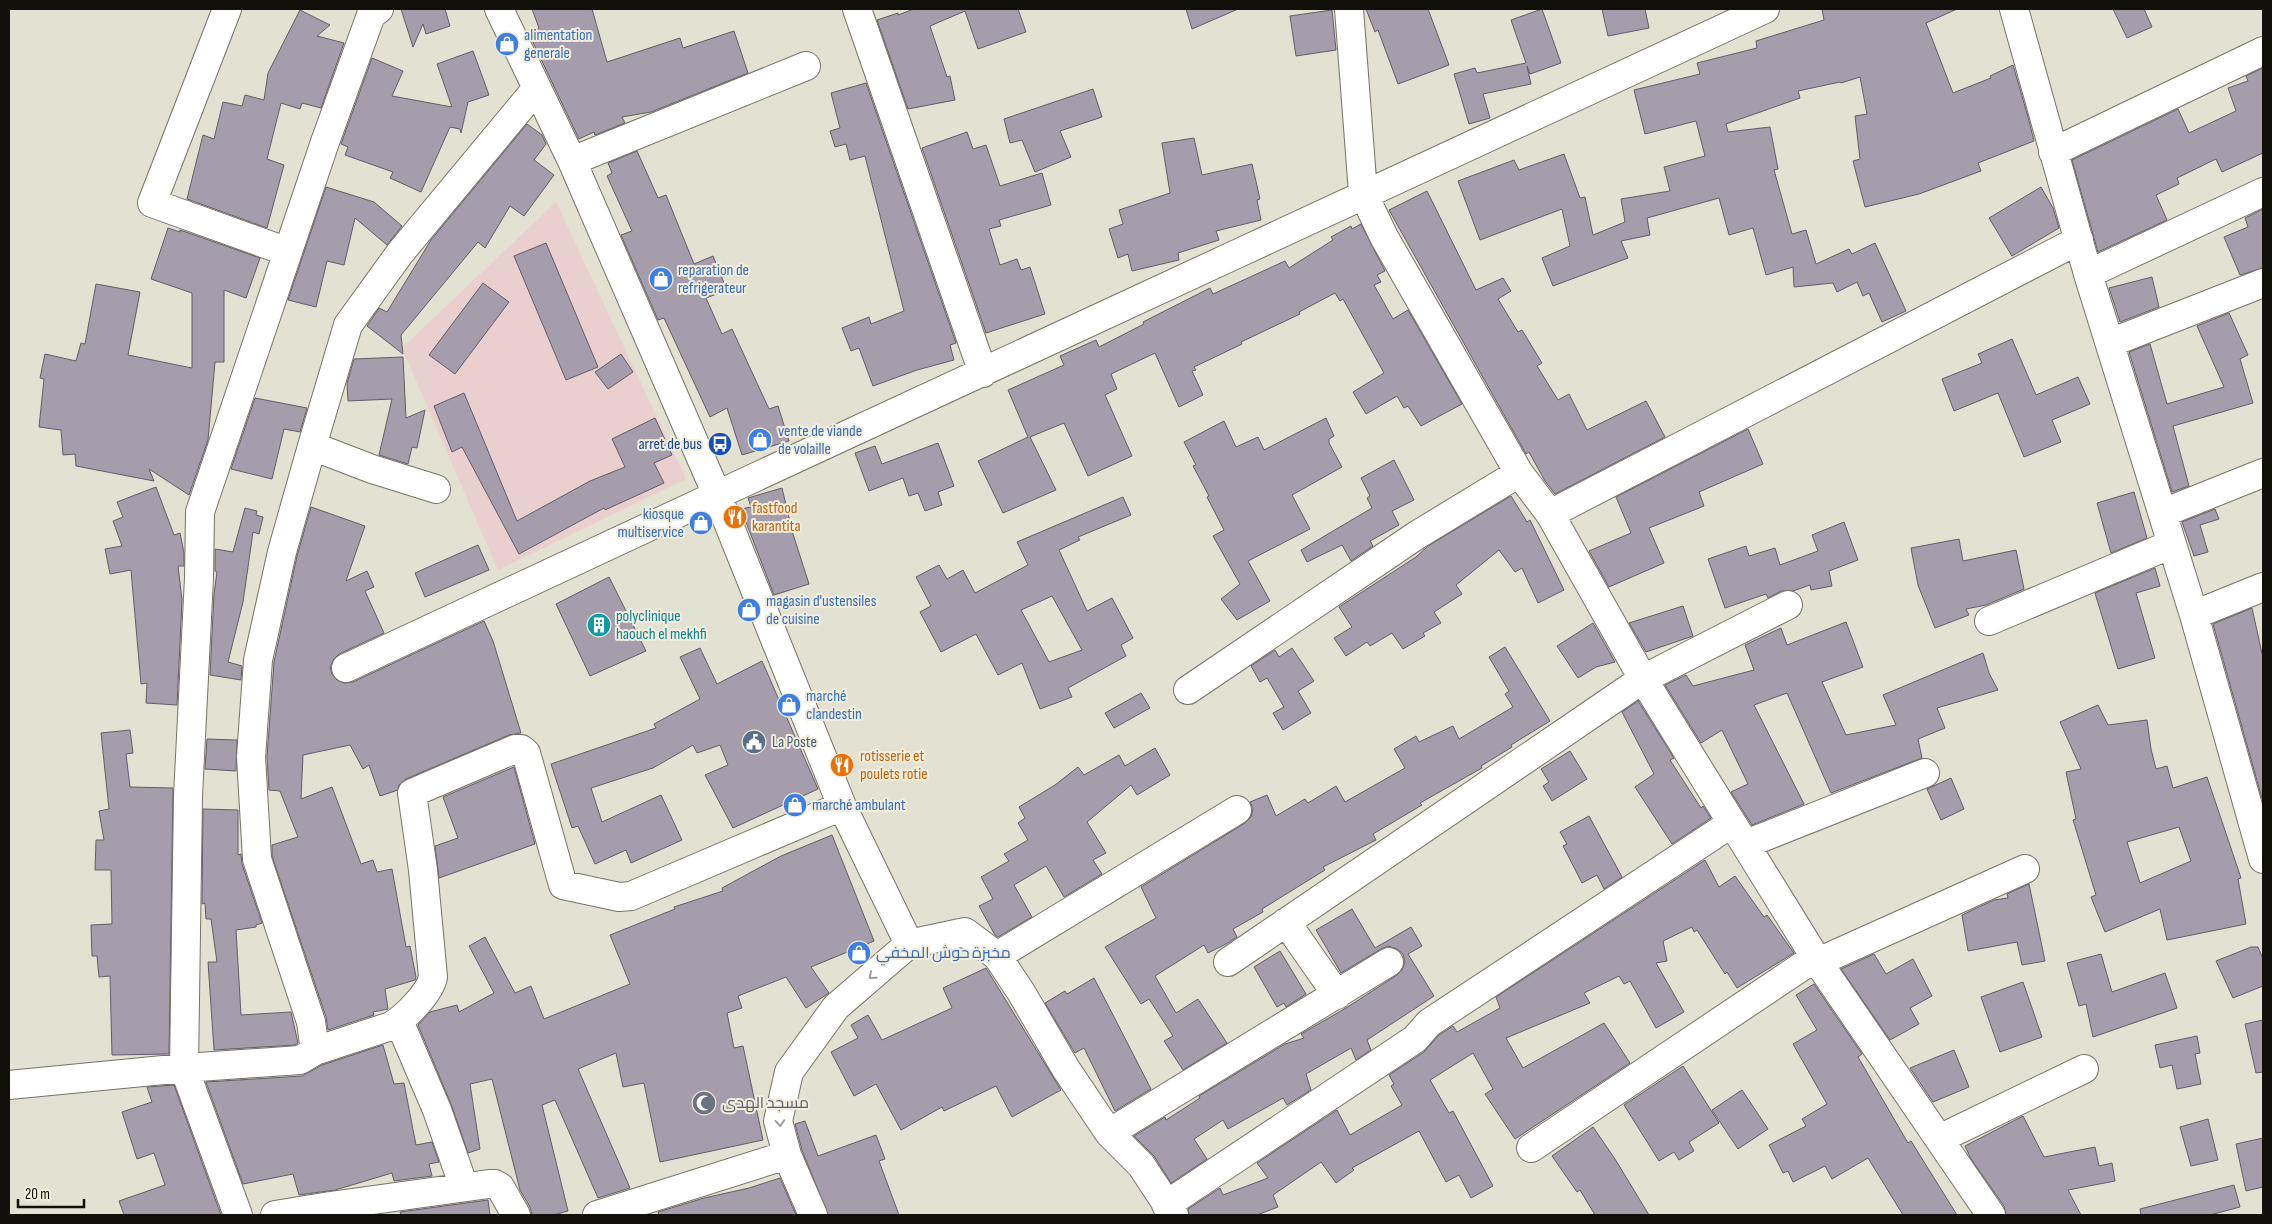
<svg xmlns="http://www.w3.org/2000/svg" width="2272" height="1224" font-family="'Sofia Sans Condensed',Cairo,sans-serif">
<rect width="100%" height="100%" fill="#e3e1d1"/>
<path fill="#eacfcf" d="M556,202l130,277 -188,91 -96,-222z"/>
<path fill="#a59dab" stroke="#635c68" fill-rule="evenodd" d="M401,9h44l5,17 -24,8 -3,-10 -10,23z
M532,9h60l15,53 73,-24 3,10 51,-17 14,42 -97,39 -29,5 3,6 -30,12 -1,-3 -15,7 -51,-107 11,-4z
M914,9h104l8,23 -48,17 -13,-38 -35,15 17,51 3,-1 5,24 -47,9 -31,-89 21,-7v2z
M1186,9h52l-46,20z
M1366,9h62l21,56 -51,19 -20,-54 -3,2z
M1542,9l19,54 -31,11 -3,-8 4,18 -48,10 7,24 -21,6 -15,-50 21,-6 2,5 49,-10 -15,-43z
M1602,9h43l4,19 -41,8z
M1822,9h135l-31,14 27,70 38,-15 -1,-2 23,-11 15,52 6,24 -56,22 3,8 -62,23 -54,13 -12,-46 7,-2 -5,-43 12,-2 -7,-37 -19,6 -1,-1 -42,9 2,7 -74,26 2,8 42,-5 8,42 -4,1 18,64 14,-4 10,34 33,-15 3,5 23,-11 31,68 -24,11 -13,-29 -6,3 -6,-14 -20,10 -4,-9 -39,4 -1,-20 -27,8 -13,-47 -24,7 -10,-37 -72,20 3,17 -29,6 7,17 -75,28 -11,-28 28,-12 -8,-37 -82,31 -22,-59 56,-21 5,10 45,-16 16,44 5,-1 8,38 32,-13 -4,-23 49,-8 -6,-24 41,-11 -9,-35 -51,13 -11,-44 66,-16 -3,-11 60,-15 -1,-7 68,-21z
M2113,9h31l8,18 -25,11z
M300,10l30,15 -13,11 27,7 -23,65 -19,-5 -2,6 -19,-6 -14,56 17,6 -17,63 -80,-29 16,-64 11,4 9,-37 19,4 3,-11 19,5 4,-27z
M1332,10l4,40 -40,6 -6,-40z
M473,51l16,44 -21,7 -7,31 -1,-4 -10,-2 -29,65 -31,-14 3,-6 -48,-17 3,-8 -7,-3 31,-86 31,13 -11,25 60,11 -15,-43z
M2263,68v85l-41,19 -6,-13 -39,19 2,6 -23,11 11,25 -69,32 -26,-92 106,-51 11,24 47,-22 -8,-23 20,-7 -2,-5z
M866,83l90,260 -6,2 4,15 -37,10 -44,16 -14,-38 -8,3 -9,-23 27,-11 2,7 33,-13 -39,-155 -15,4 -4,-16 -11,3 -5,-16 10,-3 -9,-35z
M1093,89l9,28 -42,14 11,26 -36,15 -13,-32 -12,3 -6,-24z
M527,124l15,11 4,9 -12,16 20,15 -30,41 -14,-10 -25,42 -7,-6 -77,93 2,19 -36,-28 12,-18 8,4 44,-72z
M967,132l6,17 13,-4 14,41 42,-13 9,32 -52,15 2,6 -12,3 11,36 17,-6 4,11 9,-3 15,47 -59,19 -64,-185z
M1194,138l8,37 50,-11 8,35 -3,1 4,20 -45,11 3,9 -41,13 1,7 -47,11 -4,-17 -10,4 -9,-29 14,-5 -4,-14 51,-17 -8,-50z
M637,151l21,47 8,-3 28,69 19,-8 14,34 -21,8 16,36 10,-5 37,80 9,-3 11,35 -47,14 -15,-47 -17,9 -46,-99 -6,2 -37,-85 11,-4 -25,-55 5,-3 -4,-10z
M326,187l48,15 28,24 -15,19 -32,-27 -11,47 -17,-4 -11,46 -28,-7z
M2041,187l12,21 6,20 -47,28 -23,-38z
M1427,191l49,99 27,-12 8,13 -13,8 20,33 4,-2 20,33 -5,3 21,34 11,-6 18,36 59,-29 19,36 -110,57 -10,-13 -16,-29 -3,2 -137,-244z
M2263,209v59l-23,7 -16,-38 24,-10 -3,-9z
M1361,224l24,47 -8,4 4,7 -7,3 19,34 15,-9 54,94 -41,22 -13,-20 -4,2 -7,-12 -31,18 -13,-22 31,-19 -41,-74 -3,2 -5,-8 -36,19 1,2 -59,28 1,2 -48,23 2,3 -4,1 11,24 -24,12 -24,-54 -44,21 6,15 -12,6 27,61 -44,20 -24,-53 -34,14 26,53 -53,23 -25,-52 50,-24 -20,-47 56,-25 -4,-9 36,-16 3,7 45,-23 -1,-2 67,-34 3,6 72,-33 4,7 44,-28 -2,-3 20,-11 1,3z
M168,228l12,4v-2l80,28 -14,40 -22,-8v72h-9l-7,78 -19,55 -40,-26 5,12 -78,-15 -1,-12 -12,1 -2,-25 -22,-3 5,-48 -4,-1 5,-24 31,7 5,-18 4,1 11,-60 44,8 -12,63 64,13v-75l-41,-14z
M546,243l52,124 -32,13 -52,-124z
M2152,277l7,30 -39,15 -11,-34z
M483,283l26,19 -54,72 -26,-19z
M2229,313l19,42 -8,4 13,44 -80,23 16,60 -17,6 -43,-140 21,-8 17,60 57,-17 -27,-61z
M2012,339l24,56 42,-18 12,27 -38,16 9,22 -37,15 -26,-64 -44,18 -12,-32 40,-16 -4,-9z
M621,354l12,18 -25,17 -13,-17z
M403,357l3,61 19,-8 -8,38 -5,-1 -4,17 -29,-9 13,-56 -44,2 -1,-18 7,-24z
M464,393l53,128 73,-40 35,-14 -13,-28 43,-21 17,37 -18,8 10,20 -59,27 -1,-2 -85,46 -57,-107 -10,5 -18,-46z
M255,398l52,10 -7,24 -16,-3 -12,50 -41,-10z
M1326,418l8,18 -5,3v4l13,24 -50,28 18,34 -62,32 22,40 -33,19 -16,-21 19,-15 -27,-48 11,-6 -17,-33 2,-1 -16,-30 3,-1 -12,-23 40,-21 12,26 22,-10 6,13z
M1748,429l15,35 -64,28 5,14 -55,22 15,35 -55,24 -20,-36 42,-18 -15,-36z
M938,443l16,43 -16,6 4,13 -17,6 -7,-18 -9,3 -6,-18 -34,13 -14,-38 20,-7 7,18z
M1394,460l20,40 -22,11 7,14 -29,16 3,5 -22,15 -9,-16 -35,17 -6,-12 71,-42 -5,-10 3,-2 -9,-18z
M156,487l18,48 6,-2 4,20v13h-6l4,34 -5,105 -31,-2 1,-20 -6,1 -10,-114 -21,4 -5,-25 17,-3 -9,-25 10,-4 -6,-15z
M782,488l11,46 16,50 -35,11 -33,-86 10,-2 -3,-9z
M2134,492l13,46 -36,15 -14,-50z
M1511,496l16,26 3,-2 34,70 -26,13 -16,-35 -7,4 -16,-22 -43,35 6,9 -28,18 7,11 -18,10 2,3 -22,13 -11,-16 -22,13 -3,-4 -21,14 -12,-18 18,-11 -13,-20 77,-50 12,-11z
M1123,497l8,18 -53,22 2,3 -21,10 28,61 25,-13 21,40 -12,7 5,11 -58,32 4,9 -32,12 -18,-46 -24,12 -22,-41 -35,18 -21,-40 11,-6 -15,-29 23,-12 8,14 16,-9 12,23 53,-28 -11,-23zM1052,596l30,54 -33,12 -28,-52z
M311,507l54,19 -19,55 21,-10 7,16 -9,4 19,42 -45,21 -5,5 -4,8 2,7 5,6 7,3 9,-1 131,-61 9,20 28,92 -12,2 -103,44 -7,6 -1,5 -18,6 -11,-31 -6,4 -13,-24 -47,10 -2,44 31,-12 29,77 12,-4 4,12 15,-3 14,78 4,-1 6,31 -1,3 -30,9 3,20 -15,3 1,3 -46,15 -2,-13 -54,-161v-11l26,-8 -18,-46 -11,-1 -2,-33 7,-95 23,-106z
M245,508l12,3 -1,4 7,2 -4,17 -6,-2 -10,70 -15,60 14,4 -1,14 -31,-5 4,-81 3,-22 -2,-1v-22l18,3z
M2215,509l4,10 -19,6 8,27 -14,4 -12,-34z
M1844,522l14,38 -29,11 3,15 -21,4 -1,-5 -17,6h-12l-13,7 -2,-4 -41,14 -17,-49 38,-13 3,10 26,-8 5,17 38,-14 -6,-16z
M1959,539l4,22 53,-11 8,39 -38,16 -20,4 3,6 -34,13 -17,-43 -7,-37z
M478,545l11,25 -64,27 -10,-24z
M2155,568l5,18 -24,7 19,65 -37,11 -23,-76z
M609,577l37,74 -56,25 -34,-72z
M1683,606l10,30 -47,16 -17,-29z
M2252,608l11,50v144l-50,-178z
M1846,622l17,45 -41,15 24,53 50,-10 -13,-30 100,-42 6,20 9,17 -61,18 8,20 -27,11 4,19 -91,35 -44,-100 -33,12 50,99 -52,21 -21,-33 17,-8 -26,-54 -21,13 -36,-58 21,-10 7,11 61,-16 -9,-25 36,-17 6,17z
M1593,623l22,39 -19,5 -18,11 -21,-32z
M1505,647l45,74 -39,24 1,2 -31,19 1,2 -62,35 2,2 -49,29 3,6 -53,27 2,3 -63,39 1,3 -30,17 4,8 -11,7 -18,9 -4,-8 -49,31 21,37 22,-14 29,44 -44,27 -19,-29 9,-5 -24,-37 -8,5 -36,-57 51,-29 -15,-31 104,-64 6,-6 2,-8 -3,-7 17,-7 9,21 29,-17 3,4 28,-17 9,16 60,-34 -11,-19 22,-13 3,6 34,-16 6,13 54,-32 -8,-13 4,-3 -20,-34z
M700,648l17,36 45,-23 56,128 -85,39 -28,-53 23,-10 -8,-20 -23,8 -4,-8 -40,23 -62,20 11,34 59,-27 21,45 -51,23 -5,-13 -31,14 -17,-38 -6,2 -21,-64 105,-36 -2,-4 46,-25 -20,-42z
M1292,648l22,33 -16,10 13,22 -28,17 -10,-17 11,-6 -17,-29 -7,4 -9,-16 24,-16 4,7z
M1141,693l9,15 -36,20 -9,-15z
M1638,701l36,57 -4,2 31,48 2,-2 8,12 -39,26 -37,-57 19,-13 -32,-62z
M2098,705l10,20 39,-5 4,29 5,20 11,-3 6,22 34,-11 34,101 -3,1 8,45 -79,16 -7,-31 -55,23 -14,-35 5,-2 -23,-75 3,-1 -10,-47 15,-3 -21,-47zM2179,827l12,34 -51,22 -13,-41z
M130,730l3,23 -7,1 4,33 43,1 -4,266 -57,1 -2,-79 -11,1 -2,-21h-5l-1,-31 21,-1 -1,-54h-16l1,-30h8l-5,-29 10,-2 -8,-76z
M207,739l30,1 -1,31 -31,-2z
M1155,748l15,27 -33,20 -6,-10 -44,37 19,31 -13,7 9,14 -38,23 -18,-31 -32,19 18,32 -34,20 -3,-2 -16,-29 14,-7 -12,-22 28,-16 -5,-7 24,-14 -10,-17 7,-5 -6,-11 36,-22 23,-18 6,8 35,-20 6,11z
M1570,751l17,28 -35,22 -9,-15 6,-4 -8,-13z
M514,767l21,77 -96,34 -4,-32 23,-8 -15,-41z
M1951,778l13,31 -23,11 -14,-31z
M203,809l35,1v45l3,-1 1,10 20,59 -6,2v2l-20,3 5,85 50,-3 7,31 -3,2 -81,5 -6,-88h9l-6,-43h-5l-1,-16 -3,1z
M1589,816l33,61 -18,12 -7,-14 -15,8 -19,-37 4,-2 -7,-12z
M832,835l42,106 -63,26 18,26 -23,15 -20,-31 -48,19 4,12 -15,5 7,35 9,-2 20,94 -103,22 -16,-79 -21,4 -7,-34 -38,16 52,119 -32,10 -43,-98 -13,5 26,106 -15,4h-21l-2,-8 -10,-17 -28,-111 -22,5 10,65 -12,4 -17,-49 -33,-79 12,-13 27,-7 2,7 35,-19 -25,-47 16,-9 30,56 16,-7 13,33 86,-35 -20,-49 65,-26 -1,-2 49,-16 -1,-3 59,-32z
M1705,860l14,27 16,-11 29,41 3,-2 27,38 -57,35 -10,-16 -2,2 -28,-44 -3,2 -2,-5 -29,14 4,20 -11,2 28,49 -28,16 -26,-47 -6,3 -5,-8 -35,17 6,10 -84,35 17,30 81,-45 26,40 -115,76 -30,-45 8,-5 -20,-36 -43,27 19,33 4,-2 40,75 -22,12 -12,-23 -13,7 -27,-51 -67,37 2,2 -18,13 -15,-21 -48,33 5,12 -21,8h-68l-1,-6 32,-21 3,7 45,-17 -11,-15 80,-53 13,25 52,-30 -11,-19 3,-2 -5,-9 35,-23 15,-17 14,-9 4,6 43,-24 -4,-11z
M2029,884l16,77 -23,4 -5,-23 -49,9 -6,-36 32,-15 14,-2 -1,-4z
M1352,909l23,39 36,-21 11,19 -14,8 26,42 -67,44 4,10 -15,10 -5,-12 -45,26 5,16 -24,15 -4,-7 -55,31 -5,-9 -29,19 13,20 -36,24 -17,-27 -20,-20 31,-19 1,3 34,-22 -1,-2 86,-52 19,-6 -3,-4 45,-26 51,-33 5,-5 3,-8 -2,-8 -6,-5 -9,-3 -7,3 -40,24 -25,-43z
M2251,947h7l5,12v27l-30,12 -17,-37z
M1280,951l26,43 -20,13 -2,-4 -7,4 -23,-40z
M1874,954l12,20 27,-15 19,37 -22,12 9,16 -29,16 -49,-71z
M2101,954l11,38 53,-19 12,35 -84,29 -7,-33 -7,2 -12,-43z
M986,968l75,122 -49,27 -16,-31 -52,25 -2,-4 -41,23 -25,-46 -22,12 -23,-44 27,-14 -7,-13 17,-10 14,25 70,-32 -9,-20z
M1094,978l57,111 -36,22 -31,-63 -9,5 -30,-50 20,-12 2,3z
M2023,982l19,55 -42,15 -19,-55z
M1814,984l48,70 -4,3 50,86 3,-2 46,74h-54l-35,-57 -36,21 -7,-13 -32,16 -5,-11 -5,2 -14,-28 37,-19 -4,-7 25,-15 -34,-60 24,-14 -21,-35z
M2263,1020v52l-7,1 -11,-49z
M2197,1036l3,17 -5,1 6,30 -24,5 -5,-24 -12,3 -5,-23z
M383,1045l11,39 10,-1 12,62 16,-3 7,20 -10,2 3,12 -38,5 -2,-8 -57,17 -36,5 -6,-21 -50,10 -37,-102 96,-6 20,-11z
M1954,1050l15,37 -36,15 -23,-34z
M1683,1066l36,57 -30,19 5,9 -15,9 -5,-8 -15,9 -35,-56z
M174,1085l47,130h-97l-5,-14 46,-16 -11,-32 -17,6 -15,-47 30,-10 -5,-15z
M1742,1090l26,39 -30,20 -26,-39z
M2023,1116l21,41 51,-10 4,19 13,-3 3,18 -47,9 13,25h-75l-2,-9 -33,-47 -6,-13z
M2208,1119l10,41 -27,6 -11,-39z
M805,1121l13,35 58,-21 9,24 -6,2 20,54h-71l-26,-65 -7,-26z
M1593,1127l22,32 34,56h-54l-15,-25 -3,2 -25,-36z
M2263,1138v49l-17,4 -10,-47z
M780,1178l16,37h-137l-1,-3 46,-14 45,-10z
M2234,1185l6,22 -30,8h-69l-1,-6z
M488,1200l2,15h-89l-1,-3z"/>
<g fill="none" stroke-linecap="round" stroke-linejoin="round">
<g stroke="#767466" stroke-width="30">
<path id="minor" d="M227,9l-75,194 136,49
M379,9l-8,6 -46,127 -125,370 -1,66 -11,218 -4,272 116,-8 15,-9 76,-25c14,-8 39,-33 42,-49l-10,-107 -11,-77 103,-44h6l5,4 37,132 56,12 12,-1 211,-90
M857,9l126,364
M1349,9l14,184 21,44 135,236 31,41 93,165 175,283 173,253
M2014,9l74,265 106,341 69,244
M2053,152l210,-101
M572,161l234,-95
M2088,274l175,-82
M2110,343l153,-60
M312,446l36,-121 52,-72 137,-165
M2163,513l100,-40
M1550,514l529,-274
M2194,615l69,-28
M1989,621l183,-77
M346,668l371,-173 -145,-334 -73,-152
M1188,690l229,-155 102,-62
M1746,844l179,-71
M1286,922l51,73
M909,944l-67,-138 -125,-311c350,-160 698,-326 1048,-486
M997,956l240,-146
M1228,962l415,-283 145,-74
M1818,962l207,-93
M399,1021l38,89 27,77
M315,1051l-4,-29 -54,-163 -6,-102 7,-97 24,-108 30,-106 60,23 64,20
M9,1085l175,-17 54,147
M1109,1133l280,-171
M1939,1139l145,-70
M1531,1148l285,-191
M1166,1205l249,-166 14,-16 303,-200
M330,1206l159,-22h6l5,3 16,28
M275,1215l55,-9 1,9
M597,1215l190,-60
M813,1215l-26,-60 -9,-34 11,-49 47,-65 73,-63 56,-12 32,24 24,36 45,77 43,64 32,32 33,50"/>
</g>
<use href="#minor" stroke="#fff" stroke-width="28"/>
</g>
<defs><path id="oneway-chevron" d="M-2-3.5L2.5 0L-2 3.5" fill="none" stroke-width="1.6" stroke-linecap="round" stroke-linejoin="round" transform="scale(1.25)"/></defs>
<g stroke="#9f9f9d">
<use href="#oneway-chevron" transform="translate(872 976) rotate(139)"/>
<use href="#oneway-chevron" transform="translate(780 1123) rotate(86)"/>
</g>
<defs>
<g id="shop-disc" transform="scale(1.25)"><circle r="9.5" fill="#3f7fe0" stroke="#f1eede"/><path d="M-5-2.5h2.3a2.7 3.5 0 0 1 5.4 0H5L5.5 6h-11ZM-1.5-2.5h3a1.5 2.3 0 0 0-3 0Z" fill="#fff"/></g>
<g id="bus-disc" transform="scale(1.25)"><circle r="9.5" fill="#1a4fb4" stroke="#f1eede"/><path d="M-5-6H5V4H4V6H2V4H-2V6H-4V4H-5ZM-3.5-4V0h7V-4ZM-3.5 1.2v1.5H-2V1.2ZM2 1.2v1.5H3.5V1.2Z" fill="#fff"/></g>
<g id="restaurant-disc" transform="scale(1.25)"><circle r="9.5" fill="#e8710a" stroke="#f1eede"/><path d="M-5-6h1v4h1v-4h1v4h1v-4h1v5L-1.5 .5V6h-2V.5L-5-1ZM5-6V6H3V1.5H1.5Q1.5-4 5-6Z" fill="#fff"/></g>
<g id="building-disc" transform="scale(1.25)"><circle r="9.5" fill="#0f9aa8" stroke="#f1eede"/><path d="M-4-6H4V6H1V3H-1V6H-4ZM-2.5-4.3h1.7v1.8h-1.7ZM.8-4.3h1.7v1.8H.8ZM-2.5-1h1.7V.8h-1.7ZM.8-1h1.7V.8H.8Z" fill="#fff"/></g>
<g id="civic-disc" transform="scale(1.25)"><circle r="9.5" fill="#5c6f8a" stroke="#f1eede"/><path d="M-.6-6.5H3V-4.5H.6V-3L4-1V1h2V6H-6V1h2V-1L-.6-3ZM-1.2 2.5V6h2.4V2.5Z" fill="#fff"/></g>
<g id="mosque-disc" transform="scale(1.25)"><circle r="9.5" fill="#6b7280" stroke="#f1eede"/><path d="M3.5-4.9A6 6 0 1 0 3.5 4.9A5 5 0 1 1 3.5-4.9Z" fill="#fff"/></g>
</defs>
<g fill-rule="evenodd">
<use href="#shop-disc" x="507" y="44"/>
<use href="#shop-disc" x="661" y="279"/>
<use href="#shop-disc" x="760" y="440"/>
<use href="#bus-disc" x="720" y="444"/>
<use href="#restaurant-disc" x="735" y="517"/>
<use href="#shop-disc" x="701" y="523"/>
<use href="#shop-disc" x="749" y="610"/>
<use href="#building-disc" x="599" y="625"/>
<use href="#shop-disc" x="789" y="705"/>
<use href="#civic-disc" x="754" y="742"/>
<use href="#restaurant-disc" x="842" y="765"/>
<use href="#shop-disc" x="795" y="805"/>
<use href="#shop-disc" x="859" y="953"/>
<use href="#mosque-disc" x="704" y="1103"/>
</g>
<g text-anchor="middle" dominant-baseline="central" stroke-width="4" stroke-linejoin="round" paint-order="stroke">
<g font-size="16" fill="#366cbe" stroke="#f1eede" text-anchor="start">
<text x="524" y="35">alimentation<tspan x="524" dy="18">generale</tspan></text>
<text x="678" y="270">reparation de<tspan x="678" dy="18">refrigerateur</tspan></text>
<text x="778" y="431">vente de viande<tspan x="778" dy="18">de volaille</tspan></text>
<text x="684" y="514" text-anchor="end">kiosque<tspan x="684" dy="18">multiservice</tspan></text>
<text x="766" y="601">magasin d'ustensiles<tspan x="766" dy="18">de cuisine</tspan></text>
<text x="806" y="696">marché<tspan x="806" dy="18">clandestin</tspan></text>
<text x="812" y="805">marché ambulant</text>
<text x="876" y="953">مخبزة حوش المخفي</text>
</g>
<g font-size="16" fill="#164399" stroke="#f1eede" text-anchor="end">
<text x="702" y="444">arret de bus</text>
</g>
<g font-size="16" fill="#c56008" stroke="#f1eede" text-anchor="start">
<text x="752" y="508">fastfood<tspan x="752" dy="18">karantita</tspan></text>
<text x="860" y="756">rotisserie et<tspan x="860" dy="18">poulets rotie</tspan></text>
</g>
<g font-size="16" fill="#0d838f" stroke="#f1eede" text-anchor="start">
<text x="616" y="616">polyclinique<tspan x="616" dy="18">haouch el mekhfi</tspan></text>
</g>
<g font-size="16" fill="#4e5e75" stroke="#f1eede" text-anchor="start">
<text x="772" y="742">La Poste</text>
</g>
<g font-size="16" fill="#5b616d" stroke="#f1eede" text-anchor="start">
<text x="722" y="1103">مسجد الهدى</text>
</g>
</g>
<rect width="2272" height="1224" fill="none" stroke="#100f09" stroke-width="20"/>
<path d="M18 1199v8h66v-8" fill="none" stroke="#100f09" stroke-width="2.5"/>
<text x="25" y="1199" font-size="15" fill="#100f09" stroke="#f1eede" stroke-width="4" paint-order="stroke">20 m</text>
</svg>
